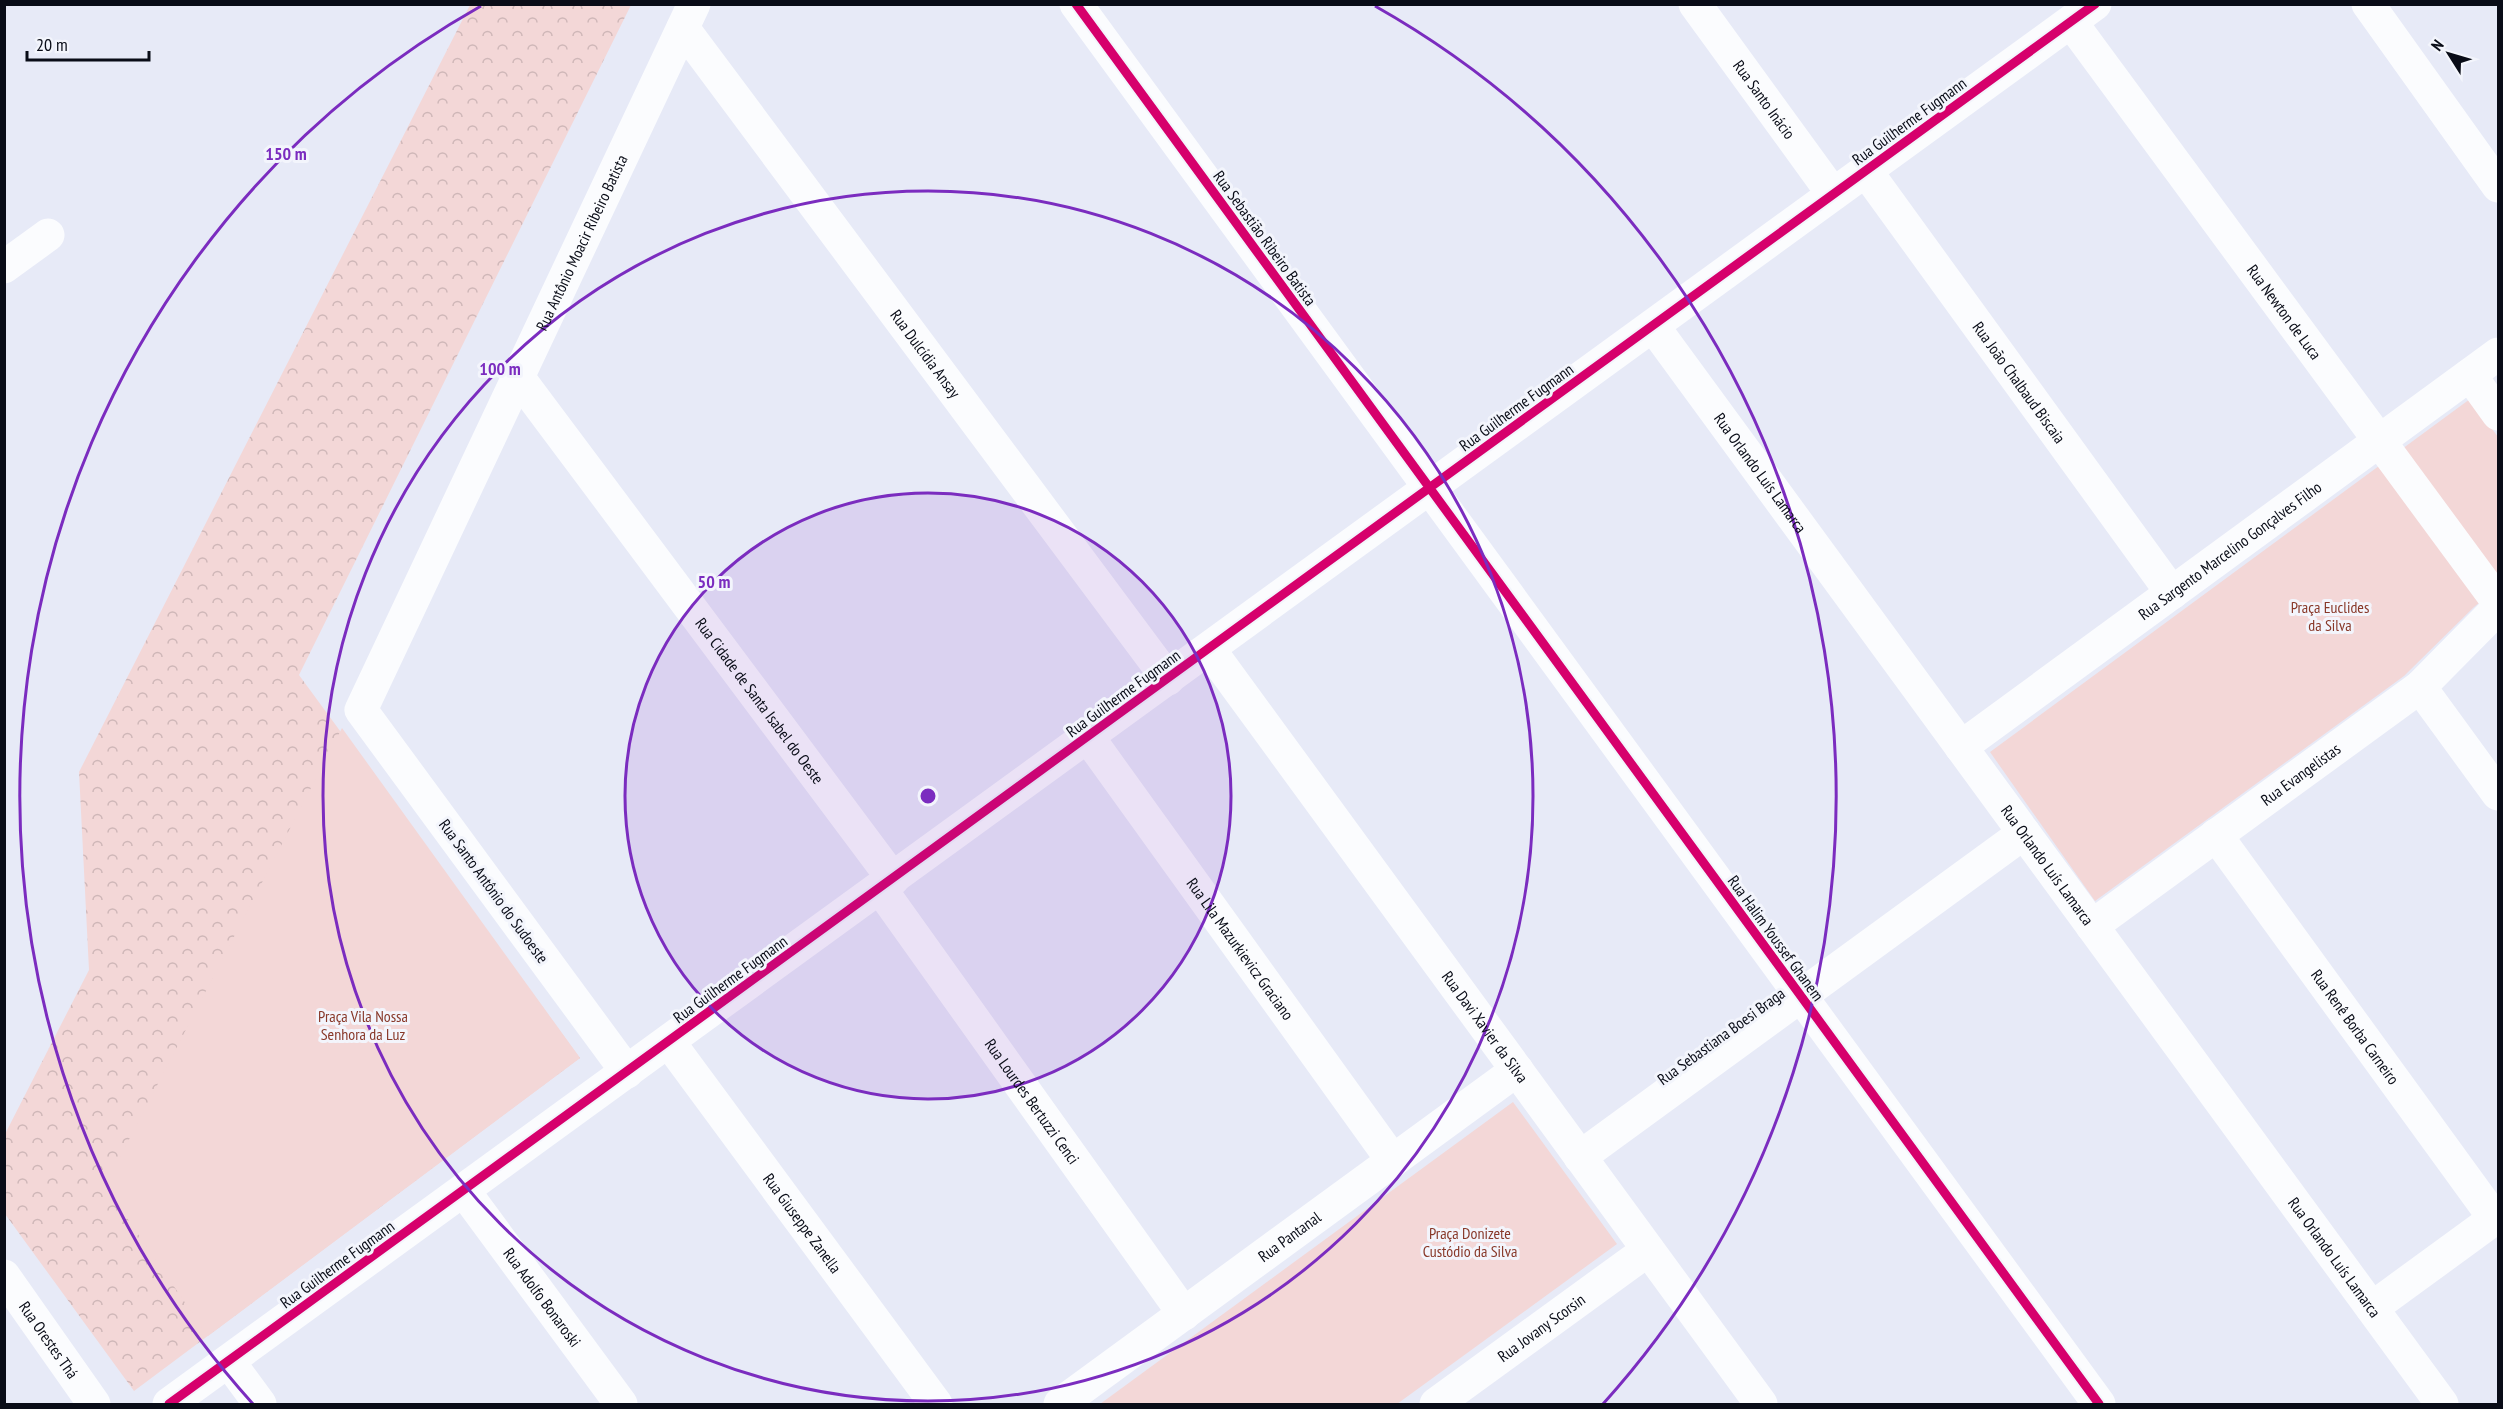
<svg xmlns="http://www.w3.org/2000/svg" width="2503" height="1409" font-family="'PT Sans Narrow',sans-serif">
<defs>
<pattern id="forest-crowns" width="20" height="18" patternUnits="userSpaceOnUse" patternTransform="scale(1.5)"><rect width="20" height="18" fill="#f3d7d7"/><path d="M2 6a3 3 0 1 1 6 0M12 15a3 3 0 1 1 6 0" fill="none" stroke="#cfb7b8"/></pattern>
</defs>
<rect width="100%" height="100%" fill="#e7eaf7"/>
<path fill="url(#forest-crowns)" d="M470,5h161l-332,670 281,383 -446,333 -129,-177 -1,-78 85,-166 -10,-198z"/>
<path fill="#f3d7d7" d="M2470,399l28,38v151l-24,19 -70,69 -309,225 -105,-149z
M342,728l238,330 -372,278 -103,-150z
M1513,1102l104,142 -220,160h-297z"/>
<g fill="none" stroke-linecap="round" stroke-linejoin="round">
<g stroke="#fbfcfe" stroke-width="33">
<path d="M1076,4l1023,1400"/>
<path id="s1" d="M1695,4l138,190"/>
<path d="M2368,4l130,182"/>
<path id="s2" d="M2071,22l427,580"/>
<path id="s3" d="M683,28l485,651"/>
<path id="s4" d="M1866,171l306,422"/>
<path d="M4,267l44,-32"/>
<path id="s5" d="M1653,326l789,1078"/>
<path d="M2470,375l28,39"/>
<path id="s6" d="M518,377l375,502"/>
<path id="s7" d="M1209,649l552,755"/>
<path d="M2420,687l78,107"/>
<path id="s8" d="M1088,737l305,424"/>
<path id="s9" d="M1961,747l537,-393"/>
<path id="s10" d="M2216,835l279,384"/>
<path id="s11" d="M880,888l304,426"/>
<path id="s12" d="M2092,926l328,-239 78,-79"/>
<path id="s13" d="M669,1042l267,362"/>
<path id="s14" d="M627,1072l-266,-362 333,-706"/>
<path d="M1580,1157l444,-324"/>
<path id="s15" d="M464,1191l157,213"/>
<path id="s16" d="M4,1276l90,128"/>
<path d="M2372,1308l126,-92"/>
<path d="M229,1362l31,42"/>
<path d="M169,1404l1926,-1400"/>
<path id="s17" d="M1060,1404l457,-334"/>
<path id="s18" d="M1436,1404l212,-154"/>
</g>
<g stroke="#f3f5fc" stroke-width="13">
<path id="cycleway" d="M1076,4l1023,1400
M169,1404l1926,-1400"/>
</g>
<use href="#cycleway" stroke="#d6006c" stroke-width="9"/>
</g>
<circle cx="928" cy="796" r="303" fill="#7b2cbf" fill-opacity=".12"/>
<g fill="none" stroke="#7b2cbf" stroke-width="3">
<circle cx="928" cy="796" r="303"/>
<circle cx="928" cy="796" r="605"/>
<path d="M253 1404A908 908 0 0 1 481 6M1375 6A908 908 0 0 1 1603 1404"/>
</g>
<g text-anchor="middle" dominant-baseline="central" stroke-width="6" stroke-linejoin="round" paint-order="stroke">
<g font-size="16" fill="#090c17" stroke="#f3f5fc">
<text stroke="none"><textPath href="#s1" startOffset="118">Rua Santo Inácio</textPath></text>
<text transform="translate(1909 121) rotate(-36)">Rua Guilherme Fugmann</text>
<text transform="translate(1265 238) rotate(54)">Rua Sebastião Ribeiro Batista</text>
<text stroke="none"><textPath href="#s14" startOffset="966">Rua Antônio Moacir Ribeiro Batista</textPath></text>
<text stroke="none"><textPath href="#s2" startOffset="360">Rua Newton de Luca</textPath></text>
<text stroke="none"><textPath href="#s3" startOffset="406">Rua Dulcídia Ansay</textPath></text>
<text stroke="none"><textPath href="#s4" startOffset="261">Rua João Chalbaud Biscaia</textPath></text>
<text transform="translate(1516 407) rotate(-36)">Rua Guilherme Fugmann</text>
<text stroke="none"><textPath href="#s5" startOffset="182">Rua Orlando Luís Lamarca</textPath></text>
<text stroke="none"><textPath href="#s9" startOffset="333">Rua Sargento Marcelino Gonçalves Filho</textPath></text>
<text transform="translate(1123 693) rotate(-36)">Rua Guilherme Fugmann</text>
<text stroke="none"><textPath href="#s6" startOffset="404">Rua Cidade de Santa Isabel do Oeste</textPath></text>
<text stroke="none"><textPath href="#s12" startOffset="258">Rua Evangelistas</textPath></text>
<text stroke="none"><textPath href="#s5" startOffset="668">Rua Orlando Luís Lamarca</textPath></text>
<text transform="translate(494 891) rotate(54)">Rua Santo Antônio do Sudoeste</text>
<text transform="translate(1776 938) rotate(54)">Rua Halim Youssef Ghanem</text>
<text stroke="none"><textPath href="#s8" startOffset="261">Rua Lila Mazurkievicz Graciano</textPath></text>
<text transform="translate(730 979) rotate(-36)">Rua Guilherme Fugmann</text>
<text stroke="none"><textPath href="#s7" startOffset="468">Rua Davi Xavier da Silva</textPath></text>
<text stroke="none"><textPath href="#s10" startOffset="237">Rua Renê Borba Carneiro</textPath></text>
<text transform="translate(1721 1036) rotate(-36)">Rua Sebastiana Boesi Braga</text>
<text stroke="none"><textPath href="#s11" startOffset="262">Rua Lourdes Bertuzzi Cenci</textPath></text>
<text stroke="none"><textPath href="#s13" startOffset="225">Rua Giuseppe Zanella</textPath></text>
<text stroke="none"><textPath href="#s17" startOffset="284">Rua Pantanal</textPath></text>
<text stroke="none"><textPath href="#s5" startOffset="1154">Rua Orlando Luís Lamarca</textPath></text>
<text transform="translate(337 1264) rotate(-36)">Rua Guilherme Fugmann</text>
<text stroke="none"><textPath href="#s15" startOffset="132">Rua Adolfo Bonaroski</textPath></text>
<text stroke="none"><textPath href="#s18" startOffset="130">Rua Jovany Scorsin</textPath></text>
<text stroke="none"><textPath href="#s16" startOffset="78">Rua Orestes Thá</textPath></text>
</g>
<g font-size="16" fill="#883829" stroke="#f3f5fc">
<text x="2330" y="607">Praça Euclides<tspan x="2330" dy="18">da Silva</tspan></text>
<text x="363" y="1016">Praça Vila Nossa<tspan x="363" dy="18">Senhora da Luz</tspan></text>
<text x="1470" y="1233">Praça Donizete<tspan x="1470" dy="18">Custódio da Silva</tspan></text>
</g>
</g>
<circle cx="928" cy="796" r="9" fill="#7b2cbf" stroke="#f3f5fc" stroke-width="3"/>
<g font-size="18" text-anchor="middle" font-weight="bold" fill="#7b2cbf" stroke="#f3f5fc" stroke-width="6" stroke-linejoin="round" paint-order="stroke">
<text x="286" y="160">150 m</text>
<text x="500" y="375">100 m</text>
<text x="714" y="588">50 m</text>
</g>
<rect width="2503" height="1409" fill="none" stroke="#090c17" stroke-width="12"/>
<g transform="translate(2449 54) rotate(307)" stroke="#f3f5fc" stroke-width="4.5" paint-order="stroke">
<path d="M0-4.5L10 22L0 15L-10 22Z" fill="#090c17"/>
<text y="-9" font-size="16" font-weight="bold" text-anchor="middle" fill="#090c17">N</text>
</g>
<path d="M27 51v9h122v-9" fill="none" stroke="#090c17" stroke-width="3"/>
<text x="36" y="51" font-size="18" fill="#090c17" stroke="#f3f5fc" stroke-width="4.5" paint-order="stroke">20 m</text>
</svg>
